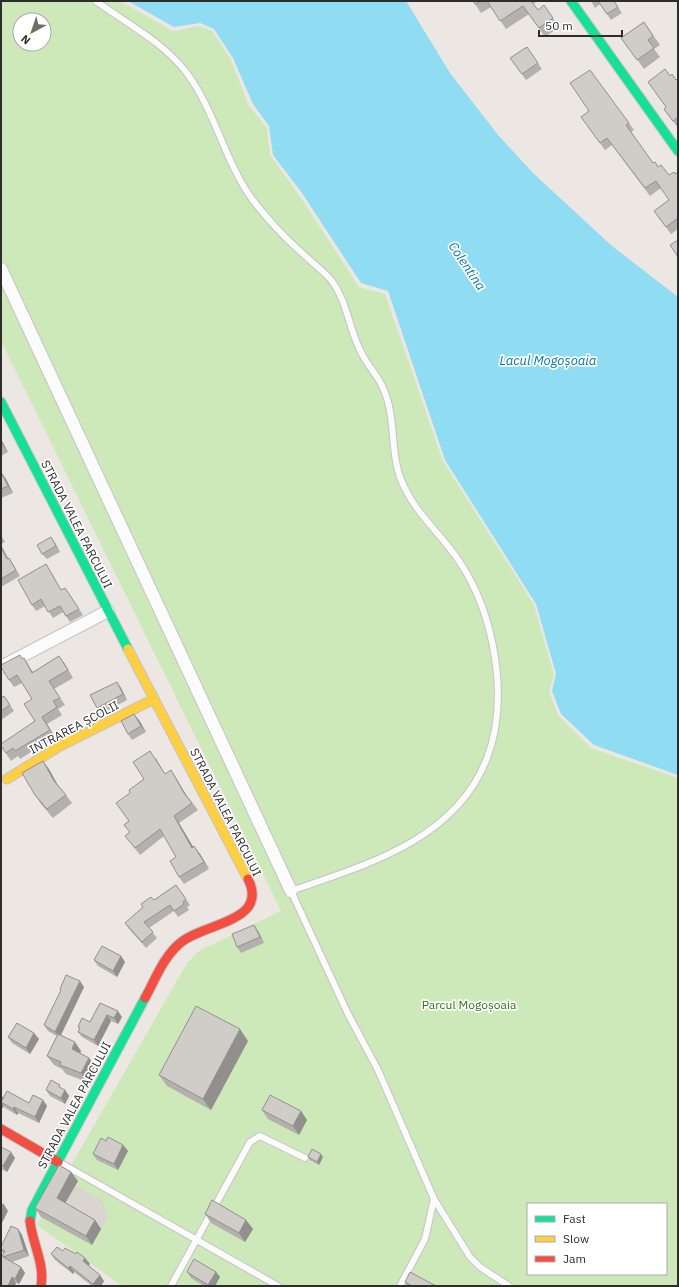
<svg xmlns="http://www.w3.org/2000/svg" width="679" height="1287" font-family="'IBM Plex Sans',sans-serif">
<rect width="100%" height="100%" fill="#ece7e2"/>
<path fill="#cee9b9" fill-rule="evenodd" d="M1,1h119l53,30 26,-5 13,5 18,27 19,48 18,22 3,27 29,40 60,92 26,7 58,167 91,144 20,70 -5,17 9,23 33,33 87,30v508h-556l-85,-61 150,-262 12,-12 82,-40 -280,-570zM20,20h24v24h-24zM528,1204h138v70h-138z"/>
<path fill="#dad5d1" d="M75,1185l27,15 6,17 -7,12 -38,-22z"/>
<path fill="#90dcf3" d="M128,1h278l44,72 48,62 35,38 79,73 66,51v478l-84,-30 -33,-31 -9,-23 4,-17 -20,-70 -91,-144 -57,-169 -27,-8 -59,-90 -29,-38 -4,-29 -16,-22 -20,-46 -19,-29 -14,-6 -26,4z"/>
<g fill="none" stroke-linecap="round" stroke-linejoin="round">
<g stroke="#c5c4c4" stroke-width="8">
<path id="lane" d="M96,1c30,22 67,41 90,71 29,38 38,88 66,127 15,20 31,37 50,54 9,9 21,17 29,27 17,22 18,51 31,74 6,12 16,22 21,34 14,30 6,64 19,94 13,31 39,52 57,79 35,52 51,137 28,197 -31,82 -121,107 -196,133l57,123 30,56 56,129 -9,40 -25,47
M59,1162l219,124
M434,1199l36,58 10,10 29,19
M171,1286l79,-144 10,-6 45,22"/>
</g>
<g stroke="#c5c4c4" stroke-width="14">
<path id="street" d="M1,269l290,622
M1,667l107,-56"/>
</g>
<g stroke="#c5c4c4" stroke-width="11">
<path id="fast" d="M571,1l107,150
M1,402l127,247
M30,1221l2,-11 113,-212"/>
</g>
<g stroke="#c5c4c4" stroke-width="11">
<path id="slow" d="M128,649l120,230
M7,779l53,-33 94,-47"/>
</g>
<g stroke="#c5c4c4" stroke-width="11">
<path id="jam" d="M145,998c10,-18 18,-40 34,-54 22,-21 91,-21 69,-65
M1,1129l57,33
M30,1221c2,22 15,42 11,65"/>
</g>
<use href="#lane" stroke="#fcfbfb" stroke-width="6"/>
<use href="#street" stroke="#fcfbfb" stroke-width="12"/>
<use href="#fast" stroke="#16e098" stroke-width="9"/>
<use href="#slow" stroke="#ffcf43" stroke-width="9"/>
<use href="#jam" stroke="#f24e42" stroke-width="9"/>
</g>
<path fill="#b3b0ad" d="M473,1h65l-5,3 5,6 6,-5 15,22 -14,10 -16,-23 -23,15 -15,-22 -10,6z
M591,1h23l8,12 -11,7 -11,-16 -5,4z
M644,22l16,23 -6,4 6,8 -16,12 -23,-31z
M527,47l15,22 -16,11 -16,-22z
M670,76l6,4 2,-2v50l-14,-19 2,-2z
M581,117l48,6 5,7 -3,2 22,31 16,12 6,-1 3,-2v57l-7,5 -17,-23 15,-11 -8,-12 -11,8 -38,-51 -7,5z
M1,439l7,13 -7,4z
M1,472l5,7 7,14 -12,5z
M1,535l4,7 -4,2z
M55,543l5,9 -13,7 -5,-5z
M1,545l7,13h1l4,6 7,12 -19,11z
M50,570l11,20 4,-2 18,27 -13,7 -7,-10 -10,6 -8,-12 -9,5 -4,-6z
M59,656l14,22 -19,11 11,16 -7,4 4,6 -15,9 8,13 -35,22 -2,-3 -7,5 -10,-15 34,-25 -3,-22 -10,-16 -8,4 -5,-7 13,-21 2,-1 9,14z
M117,682l4,6 6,12 -26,14 -4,-6z
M4,696l10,15 -13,9v-22z
M139,720l7,12 -14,8 -4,-6z
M156,758l9,16 11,4 11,18 11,14 -19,13 14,24 7,7 9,15 -25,15 -5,-7 -3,-20 -12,-21 -24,19 -15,-19 5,-4 -6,-7 5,-4 1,-28 14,-14z
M49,769l9,16 8,10 6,8 -19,15 -12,-14 -6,-9z
M176,885l14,20 -3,2 2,3 -11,7 -4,-6 -25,17 8,10 -11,10 -17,-19 -4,-6 29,-23z
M258,931l6,12 -23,10 -4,-6z
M121,956l4,6 -8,15 -19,-11 -4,-6z
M84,987l-23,48 20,16 -1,2 9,5 6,8 -8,16 -21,-8 -4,-5 -8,-4 -7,-9 10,-20 -9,-5 -4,-6 17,-34 -1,-2z
M100,1003l22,14 -4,7 -7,-3 -13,25 -16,-9 -4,-5 2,-3 -2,-2 12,-5z
M8,1037l31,2 -9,15 -18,-11z
M248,1041l-37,69 -44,-24 -8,-11z
M63,1089l2,1 4,6 -4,8 -15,-8 -4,-6z
M1,1095l2,3 26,5 14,-3 4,6 -8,17 -21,-10 -1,2 -12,-7 -1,-2 -3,4z
M262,1110l39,1 6,9 -8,15 -31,-16z
M106,1141l17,4 5,6 -10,19 -21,-10 -4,-6z
M1,1148l14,10 -8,14 -6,-3z
M308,1157h15l-4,8 -9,-5z
M78,1181l-13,22 30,17 6,9 -9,16 -51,-28 -6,-9z
M205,1214l41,6 7,9 -8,13 -34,-19z
M18,1229l4,6 7,21 -17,6 9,5 4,6 -6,11 -3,-1 -15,3 2,-33 -2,-3v-3z
M63,1251l13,3 9,4 5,6 -2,2 16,15 -3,5h-9l-18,-14 -1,2 -18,-14 -4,-6z
M187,1272h29l4,5 -5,9h-11l-13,-8z
M405,1282l31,4h-29z"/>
<path fill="#92908d" d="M1,439l7,13 -5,-7 -2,-3z
M1,472l5,7 7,14 -5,-7z
M51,537l4,6 5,9 -4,-6z
M1,545l10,20 -4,-6 -6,-12z
M59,656l6,8 8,14 -5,-8z
M117,682l4,6 6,12 -4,-6z
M134,714l5,6 7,12 -5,-6z
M42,717l5,7 8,13 -5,-7z
M43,761l6,8 11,21 -6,-9z
M171,770l5,8 13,22 -5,-7z
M174,816l5,7 19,32 -6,-7z
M194,846l6,8 9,15 -5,-7z
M254,925l4,6 6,12 -4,-6z
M121,956l4,6 -8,15 -4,-6z
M80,981l4,6 -24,50 -5,-5z
M118,1011l4,6 -4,7 -4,-6z
M107,1015l4,6 -13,25 -4,-6z
M240,1029l8,12 -37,69 -8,-11z
M34,1033l5,6 -9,15 -4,-6z
M75,1042l6,9 -3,7 -6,-9z
M89,1058l6,8 -8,16 -6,-9z
M65,1090l4,6 -4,8 -4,-6z
M2,1096l4,5 -5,1v-5z
M43,1100l4,6 -8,17 -4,-6z
M1,1102l3,4 -3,4z
M14,1107l4,6 -1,2 -4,-6z
M301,1111l6,9 -8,15 -6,-9z
M123,1145l5,6 -10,19 -4,-6z
M11,1152l4,6 -8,14 -4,-6z
M321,1154l2,3 -4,8 -2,-3z
M71,1172l7,9 -15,26 -6,-9z
M3,1203l5,8 -7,14v-18z
M95,1220l6,9 -9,16 -6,-9z
M246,1220l7,9 -8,13 -6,-9z
M18,1229l4,6 7,21 -5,-6z
M85,1258l5,6 -3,3 -4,-6z
M70,1266l4,6 -1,2 -5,-6z
M21,1267l4,6 -6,11 -4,-5z
M216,1272l4,5 -5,9h-6l-1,-1z
M100,1275l4,6 -3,5h-7l-1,-2z
M12,1277l4,6 -1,3h-7z"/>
<path fill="#d0cdc9" stroke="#92908d" d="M473,1h8l-6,3z
M487,1h44l7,9 6,-5 9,13 -14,10 -16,-22 -23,15z
M598,1h16l4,6 -11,7z
M644,22l9,14 -5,4 6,8 -17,12 -16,-22z
M527,47l11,16 -16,11 -12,-16z
M665,69l5,7 2,-2 4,6 2,-2v41l-1,-1 -4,3 -9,-12 2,-2 -18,-25z
M590,70l39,53 -3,2 27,38 2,-1 3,5 3,-2 8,10 5,-3 1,2 3,-2v17l-1,1 1,2v26l-12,9 -12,-16 15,-11 -13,-19 -11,7 -38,-50 -7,5 -19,-26 8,-6 -19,-28z
M678,240v17l-8,-12z
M1,472l7,14 -7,3z
M51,537l5,9 -14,8 -5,-9z
M1,547l6,12 2,-1 7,12 -15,9z
M46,564l15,26 4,-2 14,21 -13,7 -6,-10 -12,6 -7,-13 -9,6 -14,-25z
M20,655l2,4 2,-1 8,15 27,-17 9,14 -19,11 11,17 -7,3 4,6 -15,10 8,13 -35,21 -2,-3 -7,5 -5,-7v-2l34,-23 -11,-17 8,-5 -15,-24 -8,5 -8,-13v-2z
M117,682l6,12 -26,14 -7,-13z
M4,696l6,9 -9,6v-13z
M134,714l7,12 -13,8 -7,-13z
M150,751l15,23 6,-4 13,23 8,10 -18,13 18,32 2,-2 10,16 -25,15 -9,-16 6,-4 -16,-28 -25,19 -10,-12 5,-4 -6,-7 5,-4 -13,-18 14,-10 -1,-3 15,-11 -11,-17z
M43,761l11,20 12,14 -19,14 -12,-14 -13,-22z
M176,885l10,14 -3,3 1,2 -10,7 -4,-6 -26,17 9,10 -11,10 -17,-19 18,-16 -2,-3 10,-7 3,3z
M254,925l6,12 -23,10 -5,-13z
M102,946l19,10 -8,15 -19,-11z
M66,975l14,6 -25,51 -11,-7 17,-35 -1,-1z
M100,1003l18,8 -4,7 -7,-3 -13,25 -16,-8 2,-4 -2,-1 4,-9 8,4z
M196,1006l44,23 -37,70 -44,-24z
M17,1023l17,10 -8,15 -18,-11z
M58,1034l17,8 -3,7 17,9 -8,15 -21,-8 1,-3 -14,-6z
M51,1080l9,5 -1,2 6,3 -4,8 -15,-8z
M7,1091l22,12 4,-8 10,5 -8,17 -21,-10 -1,2 -12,-7z
M270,1095l31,16 -8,15 -31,-16z
M108,1137l15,8 -9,19 -21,-10 8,-16 5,3z
M1,1147l10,5 -8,14 -2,-1z
M312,1149l9,5 -4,8 -9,-5z
M59,1165l12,7 -14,26 38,22 -9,16 -51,-28z
M212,1200l34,20 -7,13 -34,-19z
M11,1226l7,3 6,21 -21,7 18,10 -6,12 -3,-2 -4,9h-7v-28l4,-7 -4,-2v-2z
M57,1247l6,4 2,-3 11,6 1,-2 8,6 -2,3 17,14 -7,9 -23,-18 -2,2 -17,-14z
M194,1259l22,13 -8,13 -21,-13z
M410,1272l26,14h-24l-7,-4z"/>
<g text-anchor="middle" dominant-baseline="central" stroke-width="3.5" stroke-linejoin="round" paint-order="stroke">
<g font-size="12" fill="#2d2d2d" stroke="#fff">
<text transform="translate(77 524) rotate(63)">STRADA VALEA PARCULUI</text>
<text transform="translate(74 727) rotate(-28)">INTRAREA ȘCOLII</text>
<text transform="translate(226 812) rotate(63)">STRADA VALEA PARCULUI</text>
<text transform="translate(74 1105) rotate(-62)">STRADA VALEA PARCULUI</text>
</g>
<g font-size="12" fill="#2a7314" stroke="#fff">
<text x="469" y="1004">Parcul Mogoșoaia</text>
</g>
<g font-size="13" font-style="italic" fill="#0176ad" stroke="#fff">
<text transform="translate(467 266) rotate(56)">Colentina</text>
<text x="548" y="360">Lacul Mogoșoaia</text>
</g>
</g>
<rect width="679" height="1287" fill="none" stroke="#2d2d2d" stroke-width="4"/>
<rect x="527" y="1203" width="140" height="72" fill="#ffffff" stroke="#ababab"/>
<rect x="535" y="1216" width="20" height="6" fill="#16e098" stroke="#ababab"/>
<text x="563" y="1223" font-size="12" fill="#2d2d2d">Fast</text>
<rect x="535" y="1236" width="20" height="6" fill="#ffcf43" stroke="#ababab"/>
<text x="563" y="1243" font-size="12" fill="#2d2d2d">Slow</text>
<rect x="535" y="1256" width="20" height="6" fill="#f24e42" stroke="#ababab"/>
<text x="563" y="1263" font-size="12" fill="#2d2d2d">Jam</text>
<g transform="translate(32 32) rotate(220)"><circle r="19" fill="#ffffff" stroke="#ababab"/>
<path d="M0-3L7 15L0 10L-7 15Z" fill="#706e6c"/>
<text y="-6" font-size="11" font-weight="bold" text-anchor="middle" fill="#2d2d2d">N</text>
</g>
<path d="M539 30v6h83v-6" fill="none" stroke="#2d2d2d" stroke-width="2"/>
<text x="545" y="30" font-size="12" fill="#2d2d2d" stroke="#ffffff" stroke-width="3" paint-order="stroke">50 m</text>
</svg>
